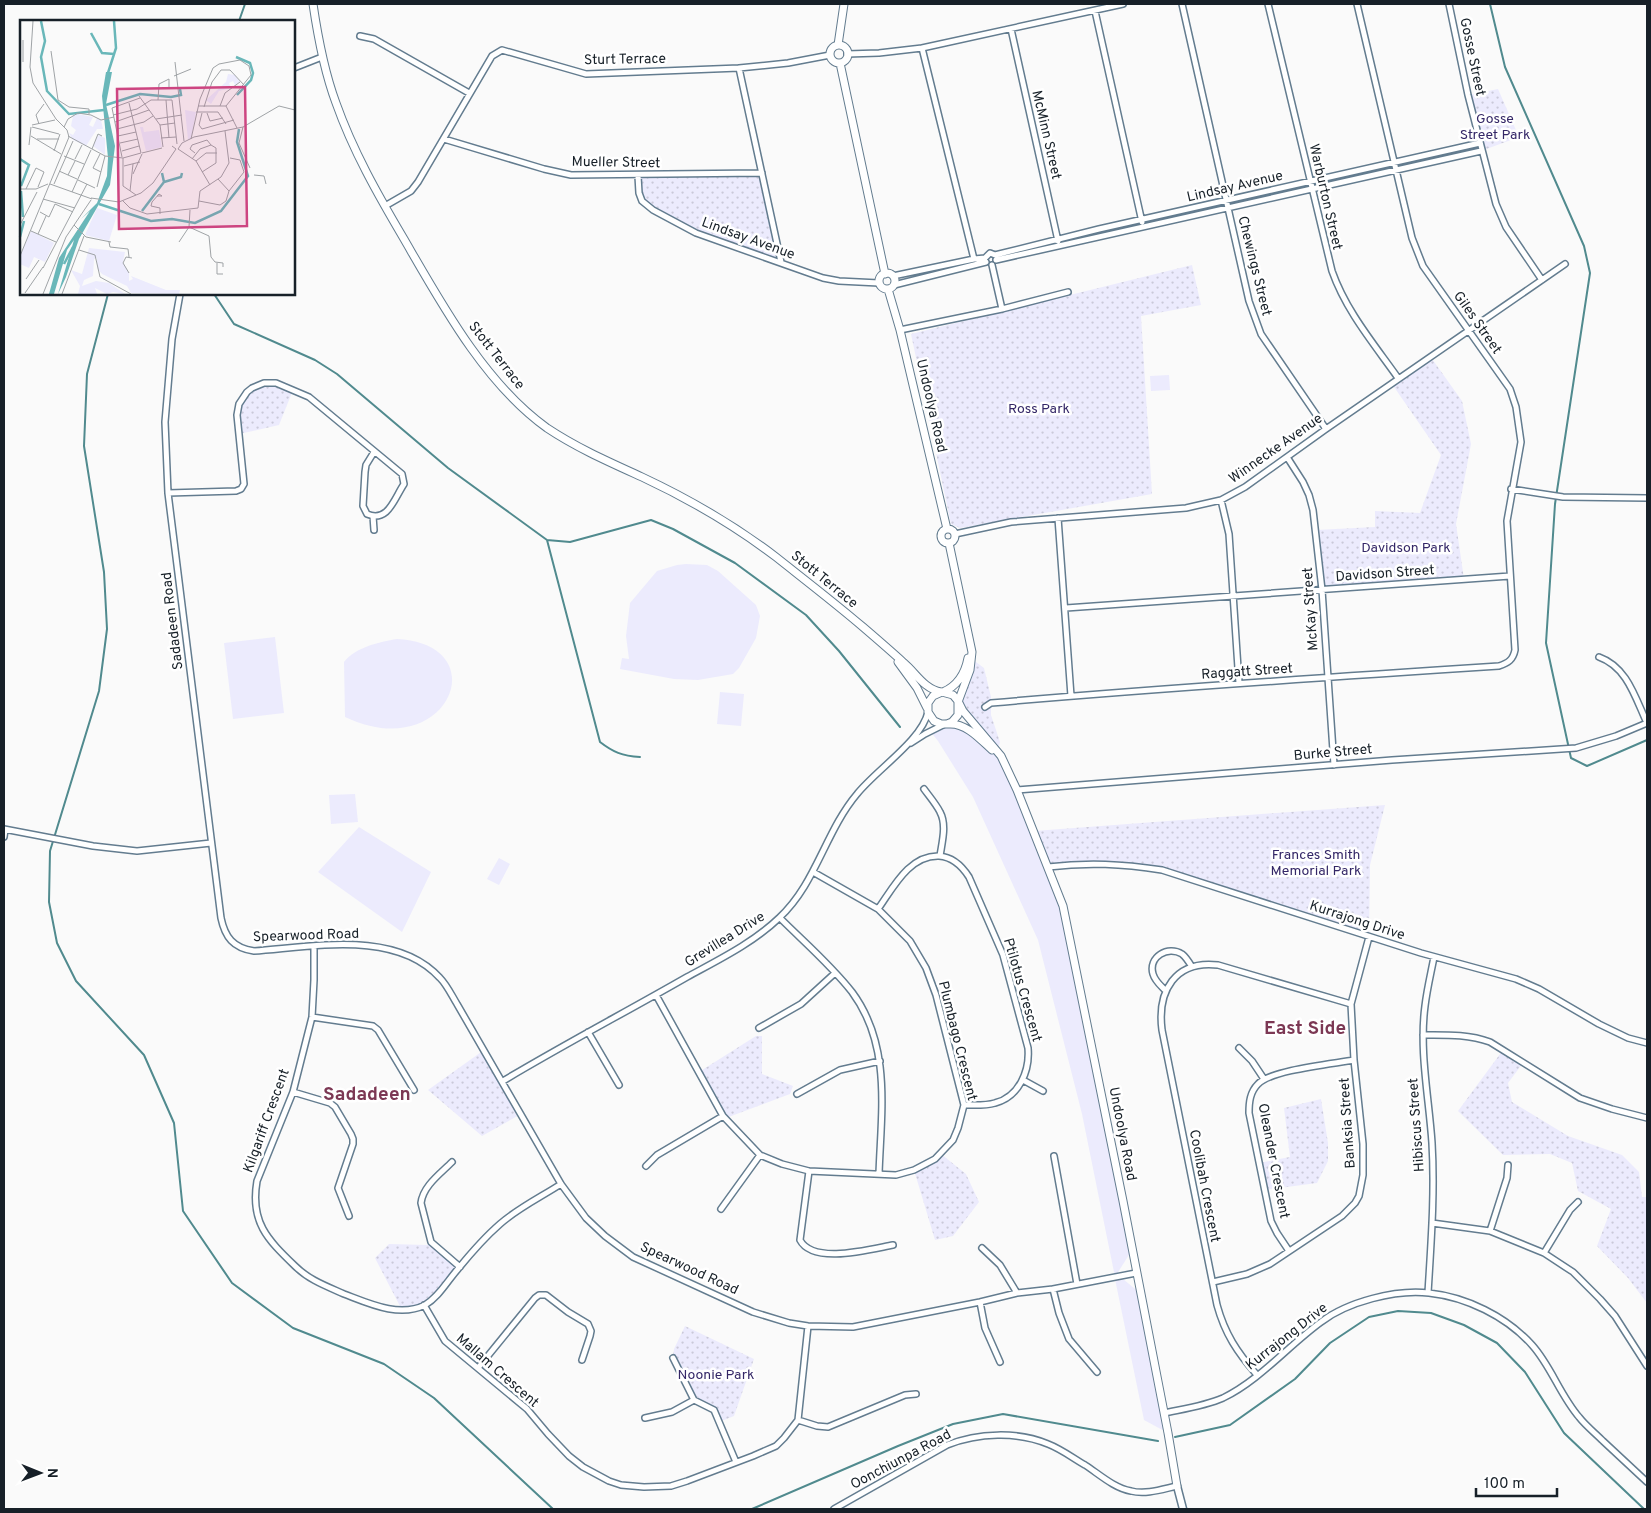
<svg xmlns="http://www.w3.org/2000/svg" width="1651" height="1513" font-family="Overpass,sans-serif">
<defs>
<pattern id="park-dots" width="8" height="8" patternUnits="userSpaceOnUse" patternTransform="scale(1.25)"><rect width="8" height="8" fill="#ecebfd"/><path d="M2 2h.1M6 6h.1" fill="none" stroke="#cac9d9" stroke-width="1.8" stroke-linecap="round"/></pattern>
</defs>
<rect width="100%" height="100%" fill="#fafafa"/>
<path fill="#ecebfd" d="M1169,375l1,15 -19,1 -1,-15z
M686,564l21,1 11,6 38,34 4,11 -4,22 -17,30 -6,6 -35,6 -24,-1 -54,-10 2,-11 7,1 -3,-23 4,-33 27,-32 20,-6z
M275,637l9,76 -51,6 -9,-76z
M397,639c101,5 51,127 -52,78l-1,-55c12,-15 35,-20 53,-23z
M720,692l24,2 -3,32 -24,-2z
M941,724l18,1 38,30 12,17 49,118 74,360 -17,27 -33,-163 -44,-174 -65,-143 -35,-56 -8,-10z
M355,794l3,28 -27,2 -2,-29z
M359,827l72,45 -29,60 -84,-60z
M499,858l11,6 -11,21 -12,-6z
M1115,1279h8l17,14 28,140 -24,-13z"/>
<path fill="url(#park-dots)" d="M1498,89l21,48 -38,14 -13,-56z
M762,173l19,89 -85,-29 -54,-32 -4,-25z
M1192,265l9,40 -60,11 11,178 -192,34 -9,-4 -40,-190z
M1430,356l32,45 9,43 -15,80 8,55 -142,11 -6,-60 59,-3v-16l45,2 21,-58 -49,-71z
M270,383l23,7 -14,35 -40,9 -2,-19 10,-23z
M972,659l12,9 7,29v18l9,27 -2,7 -39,-43z
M1385,805l-15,60 -1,72 -207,-67 -25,-4 -89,1 -14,-36z
M756,1036h6v38l31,12 -3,8 -64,24 -27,-46z
M484,1050l37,64 -39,22 -54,-46z
M1503,1050l20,13 -15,20 4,19 56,34 54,19 17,17 3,25h5v106l-19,-25 -31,-32 14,-37 -33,-18 -6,-28 -22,-9 -47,1 -45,-44z
M1321,1099l7,44v18l-11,22 -53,7 -5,-27 31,-6 -6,-49z
M941,1154l25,20 13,28 -26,34 -18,4 -21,-70z
M431,1242l29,25 -36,38 -22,5 -27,-52 14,-14 38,1z
M685,1326l69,33 -20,57 -15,6 -5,-12 -20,-10 -21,-42 1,-9z"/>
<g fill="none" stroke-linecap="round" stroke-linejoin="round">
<path stroke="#508a8e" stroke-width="2" d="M1490,4l15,63 79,179 6,27 -35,231 -9,139 25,115 16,8 60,-26
M239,21l6,-17
M108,294l-21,80 -3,72 20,126 3,57 -8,62 -49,160 -1,51 8,41 19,38 68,74 30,68 9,88 49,72 61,45 91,36 50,34 119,111
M214,294l20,30 81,36 22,14 111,94 99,72 23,2 81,-22 22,9 62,34 71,52 33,36 61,76
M547,540l53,202c13,10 22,14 40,15
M1175,1437l55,-12 65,-46 35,-36 39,-26 29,-6 33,2 33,12 33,18 28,29 39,61 80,76
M752,1509l146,-63 55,-22 50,-10 155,27"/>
<g stroke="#637c8f" stroke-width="8">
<path id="minor" d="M1182,4l67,297 12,33 65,95
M1268,4l64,267c14,40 42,73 66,107
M1449,4l19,91 28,109 10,23 36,53
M1095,11l47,211
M1011,29l47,212
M360,36l14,3 95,54
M922,48l52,211
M847,54l32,-1 43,-5 201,-44
M294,68l28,-11
M739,68l42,194
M444,139l100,30 27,6 191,-2
M638,176l1,17 3,8 11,9 43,23 127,45 16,3 40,2
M385,206l26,-15 7,-9 74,-126 10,-6 84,24 153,-6 49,-5 42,-8
M985,258l5,-5 5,2 104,-26 381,-86
M996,260l485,-109
M992,265l10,44
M893,276l81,-17 11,-1
M894,285l92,-23
M180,294l-8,45 -7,83 3,71 53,425c4,19 12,30 33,33 58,-4 142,-22 186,27 7,7 12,18 17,26l104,180 25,34 19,18 28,21 120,55 36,11 19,3 45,1 127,-25 37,-9 36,-4 83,-16
M900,330l102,-21 66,-17
M1287,457l16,25 6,13 4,15 9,80 12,175
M1511,489l52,8 84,1
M168,493l68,-2 5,-2 3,-5 -7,-69 2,-11 8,-12 5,-4 12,-5h12l33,14 93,77 2,10c-10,15 -16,39 -37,30l-4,-8 2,-34 1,-7 8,-13
M1221,500l8,34 10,149
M373,516l1,14
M1058,518l13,178
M955,534l56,-12 175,-14 35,-8 24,-13 81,-58 239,-165
M1066,608l444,-32
M1599,657c28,10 36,40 48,66
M985,707l6,-4c169,-15 338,-26 508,-37 9,-3 14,-6 16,-16l-8,-129 14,-79 -5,-35 -6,-18 -87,-123 -11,-28 -55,-234
M911,743l14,-9 20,-10
M924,789c5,7 12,15 16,23 7,13 2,30 0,44
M1017,790l375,-30 184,-12 40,-12 31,-13
M4,829l89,17 44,5 74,-8
M4,837l1,-7
M1048,867c41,-5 74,-3 114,3l259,83 95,26 23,10 60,35 29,14 19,5
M878,909c15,-21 31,-54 61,-53 14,1 23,10 30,21l34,78 25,93c2,23 -9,49 -33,55 -10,3 -21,2 -31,2
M780,918c24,24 51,47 72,74 40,54 29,120 27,182
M314,947v33l-2,37 -19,75 -36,89c-7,41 10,58 38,85 14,14 31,20 49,28 24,9 55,24 81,11 14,-8 23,-25 33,-36 13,-16 27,-32 42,-45 18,-16 41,-27 61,-40
M1165,990c-5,-5 -10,-9 -12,-16 -5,-17 15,-29 29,-20 4,3 7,8 10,13
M656,995l67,121 37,39 22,9 27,7 87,4 18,-5 21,-11 18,-19 5,-12 6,-23 -28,-110 -10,-27 -16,-27 -32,-32 -65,-37
M312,1017l61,9 5,4 36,60
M759,1028l42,-24 34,-31
M588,1032l31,53
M1423,1035c23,0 45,-1 67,7l90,56 32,11 35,9
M1239,1048l13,13 12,18
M1023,1080l20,11
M503,1081c60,-36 123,-69 184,-104 31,-17 66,-34 92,-59 37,-34 46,-86 78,-124 19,-24 65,-54 71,-82
M293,1092l37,11 5,4 16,27 2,5v5l-15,44 11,28
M797,1094l43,-24 40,-9
M1054,1156l23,128
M452,1162c-12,12 -29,24 -31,41l10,39 29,25
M646,1166l11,-11 66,-39
M809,1171l-9,69c13,25 71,9 93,5
M721,1209l39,-54
M1432,1223l58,8 54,22 29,19 27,27 15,17 32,50
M1490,1231l17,-53 1,-13
M982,1248l18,17 17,28
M1289,1251l-12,-18 -6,-12 -22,-108c0,-11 1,-21 9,-29 13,-14 74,-20 96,-24
M1544,1253l26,-43 8,-8
M1213,1282l34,-8 23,-10 72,-48 13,-13 4,-7 4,-21v-31l-9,-84 -3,-56 18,-67
M1053,1289l6,24 10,26 28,33
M1428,1293c3,-50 7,-100 4,-150 -3,-45 -13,-92 -7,-137 2,-17 6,-33 9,-49
M980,1302l5,26 15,34
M424,1305l21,36 82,68 21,25 21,22 14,11 26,14 12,4 23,2 27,-1 16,-5 66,-25 23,-10 8,-8 14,-18 10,-94
M673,1358l21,42 20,10 22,52
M478,1368l57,-70 4,-3h7l22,17 20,12 3,7 -1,5 -8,24
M1257,1375c-20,-23 -32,-41 -40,-70l-55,-275c-5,-39 13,-70 56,-65l133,39
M1164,1413c19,-4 41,-7 59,-15 37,-18 65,-52 98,-76 26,-20 75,-33 108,-29 37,4 77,23 103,52 19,21 28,50 47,72 7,9 16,16 24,24 15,14 30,28 44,41
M645,1418l27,-6 22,-12
M798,1420l19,6 11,1 77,-32 11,-1
M834,1509l113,-64c31,-12 70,-14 101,-1 13,5 25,14 37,21 14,9 29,23 46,26 15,4 32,-2 46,-5"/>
</g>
<g stroke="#637c8f" stroke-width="9">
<path id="tertiary" d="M1177,1486l6,23"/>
</g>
<g stroke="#637c8f" stroke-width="9">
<path id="secondary" d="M313,4c5,34 11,67 23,99 17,48 42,92 68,136 37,64 81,145 143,189 30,20 62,34 95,49 47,22 92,48 134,80 29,23 59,46 87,70 14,12 28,24 41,36 12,10 20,26 37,29
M838,45l6,-41
M830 54a9 9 0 1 1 18 0a9 9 0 1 1-18 0Z
M840,63l45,211
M879 281a8 8 0 1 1 16 0a8 8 0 1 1-16 0Z
M888,289l12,41 47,199
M941 536a7 7 0 1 1 14 0a7 7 0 1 1-14 0Z
M949,543l23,109 -2,18 -12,32
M898,662l19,26 10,20
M943,692c14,-6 22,-18 25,-34
M958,703v12l-6,7 -5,2h-6l-7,-3 -6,-9v-9l5,-7 9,-4 11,3 5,6 5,10 38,45 16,34 46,116 60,295 45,232 9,53
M949,724c17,-1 31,15 43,26"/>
</g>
<use href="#minor" stroke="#fff" stroke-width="5"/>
<use href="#tertiary" stroke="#fff" stroke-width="6"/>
<use href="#secondary" stroke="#fff" stroke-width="7"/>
</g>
<g text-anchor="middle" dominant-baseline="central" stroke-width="5" stroke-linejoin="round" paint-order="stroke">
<g font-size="14" fill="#172028" stroke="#fff">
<text transform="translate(1472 57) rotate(78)">Gosse Street</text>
<text transform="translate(625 60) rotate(-1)">Sturt Terrace</text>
<text transform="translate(1046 135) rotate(77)">McMinn Street</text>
<text transform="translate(616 163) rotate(1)">Mueller Street</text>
<text transform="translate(1235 187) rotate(-13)">Lindsay Avenue</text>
<text transform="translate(1325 197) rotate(77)">Warburton Street</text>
<text transform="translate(748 239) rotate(20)">Lindsay Avenue</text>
<text transform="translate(1254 266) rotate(76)">Chewings Street</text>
<text transform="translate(1477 323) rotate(55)">Giles Street</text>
<text transform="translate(496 356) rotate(52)">Stott Terrace</text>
<text transform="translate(931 406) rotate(77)">Undoolya Road</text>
<text transform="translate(1276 449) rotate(-35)">Winnecke Avenue</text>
<text transform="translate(1385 574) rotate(-4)">Davidson Street</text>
<text transform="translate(824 580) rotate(39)">Stott Terrace</text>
<text transform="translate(1311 609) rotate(-94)">McKay Street</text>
<text transform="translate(173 621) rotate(-97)">Sadadeen Road</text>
<text transform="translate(1247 672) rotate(-4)">Raggatt Street</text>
<text transform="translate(1333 753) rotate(-5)">Burke Street</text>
<text transform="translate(1357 921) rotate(18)">Kurrajong Drive</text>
<text transform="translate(306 936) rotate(-2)">Spearwood Road</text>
<text transform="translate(725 940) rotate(-32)">Grevillea Drive</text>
<text transform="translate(1022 990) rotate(74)">Ptilotus Crescent</text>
<text transform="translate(957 1041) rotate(76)">Plumbago Crescent</text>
<text transform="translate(267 1121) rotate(-70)">Kilgariff Crescent</text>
<text transform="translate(1348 1123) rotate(-94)">Banksia Street</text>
<text transform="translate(1417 1125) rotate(-94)">Hibiscus Street</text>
<text transform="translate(1122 1134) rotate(79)">Undoolya Road</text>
<text transform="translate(1273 1161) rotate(79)">Oleander Crescent</text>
<text transform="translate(1204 1186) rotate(79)">Coolibah Crescent</text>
<text transform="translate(689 1269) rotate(25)">Spearwood Road</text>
<text transform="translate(1287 1337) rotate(-38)">Kurrajong Drive</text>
<text transform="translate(497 1371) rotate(41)">Mallam Crescent</text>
<text transform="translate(901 1460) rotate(-28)">Oonchiunpa Road</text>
</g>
<g font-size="14" fill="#342767" stroke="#fff">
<text x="1495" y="119">Gosse<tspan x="1495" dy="16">Street Park</tspan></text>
<text x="1039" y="409">Ross Park</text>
<text x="1406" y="548">Davidson Park</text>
<text x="1316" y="855">Frances Smith<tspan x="1316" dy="16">Memorial Park</tspan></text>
<text x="716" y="1375">Noonie Park</text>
</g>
<g font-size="19" font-weight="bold" fill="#7c3854" stroke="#fff">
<text x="1305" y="1029">East Side</text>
<text x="367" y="1095">Sadadeen</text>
</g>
</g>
<g transform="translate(20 20)">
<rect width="275" height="275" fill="#fafafa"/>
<path d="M69,228l36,4 -2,10 6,11v8l4,-2 -2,-3 35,14h14l-1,4 -48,-1 -4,-7 -25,-12 -5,-6v-10l-3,1 -1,17 -9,4 -2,6 14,-5 13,2 16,11 -12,-2 -6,2 -12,-6 2,6h-19l2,-8 -9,-16 11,4z" fill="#ecebfd"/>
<path d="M208,54l7,1 5,7 -5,3 -2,-4 -4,2 2,5 -12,3 -8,13 -5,-4 20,-18zM165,90l11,2 -5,27 -3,1zM58,94l15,3 -4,8 4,2 4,-9 4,2 2,9h-6l-11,17 -13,-6 -4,-7 4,2 3,-5 -5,-4 2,-10zM120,107h3l1,5 15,-2 3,17 -16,4zM78,115l7,3v17l-12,-9zM11,211l23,12 -9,19 -11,-5 -5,11 -9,-4v-8z" fill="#ecebfd"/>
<path d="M77,188l20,7 -8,26 -24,-6z" fill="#ecebfd"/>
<path d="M86,52h6l-6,32 9,42 -5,39 -31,54 -13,38 -8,17 16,-54 -7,10 -13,44h-5l10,-36 31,-47 -9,8 16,-16 10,-27 1,-18 -6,-62z" fill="#69b7b9"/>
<path fill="none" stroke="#69b7b9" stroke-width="2.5" d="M21,1l4,20 -4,16 6,34 22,23 35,-4M71,13l11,20 12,1M216,37l14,6 3,10 -2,7 -14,15M87,56l9,-28 -2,-27M86,85l34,-11 31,3 10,-2 -1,-6M0,139l9,6 -8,21M144,162l17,-5 1,-4M1,171l2,26M79,184l52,17 21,-2 23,4 26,-12 27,-35 -11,-34 2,-13M122,191l22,-29 -2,-9M0,217l4,-16M44,244l9,-17"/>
<path fill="none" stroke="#9fa3a6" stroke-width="1" d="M31,31l7,49 11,7 20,2v5M3,42v-22M155,42l9,79M154,56l17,-7M119,76l21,29 3,22M138,80l1,-16 10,-5v8M146,80l3,38M109,83l12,50M178,86h28M200,86l5,-13 15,-11M184,87l8,-25 9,-12h9l14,15M176,92h22l8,12M182,93l-3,12 3,4 32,-9M187,93l3,8 13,-3M93,95l24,-6 14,-9h21l5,44M136,99l26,-4M95,102l34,-12M19,104l-3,-9 8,-11M12,105l23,-5M140,105l15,-2M12,107l27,7M44,107l4,-8 10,-6 13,2 10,5 13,-3M97,109l27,-7 9,-6M11,116l30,18M48,116l37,20 18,2 18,-5M98,116l18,-4M141,118l15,-1M17,119h22M171,119l9,-40 13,-31 6,-4 21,-4 9,6 2,9 -25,31 11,22M100,123l18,-4M9,125l2,-18M72,129l6,-15 4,2M158,129l18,12 14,24M158,129l4,-6 12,-6 49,-10M34,131l6,-17M102,131l17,-5M122,133l20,-5M175,133l-5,-4 2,-4 15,-5 4,5M80,134l-7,14 8,4M44,136l20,8M102,137l-10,-49 28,-10M103,138v28l13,9M55,139l7,-14M172,139l8,-10 11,-4 5,3v15l-14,9M176,141l10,-8h11M104,146l16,-4M230,148l-11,-25 4,-16 36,-21 16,4M39,151l18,8M113,154l9,-20M48,155l7,-14M234,155l10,1 2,8M58,160l17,8M30,164l42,15M34,164l19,-43M77,167l8,-31M0,169h16l12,-5M6,169l10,-21 8,4 -6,15M110,171l3,-27M209,171l15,-19 -4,-12 -10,-2M52,172l19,-42M137,176h5l-3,-2 -7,8 -1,4 9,2v6M71,178l28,4 22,-9 12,-10 23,-34 -4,-3M23,179l32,9M103,181l7,7 17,6 51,-6 2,-17 21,-14 8,-14 -4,-32M179,181l21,4 6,-4 3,-10 -11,-12M20,192l9,5 6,-13 18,8M0,205l17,-33M54,205l12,12 25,5M169,207l20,9 2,21 4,5 8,1v4M11,211l25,11M18,214l8,-18M89,222l1,5 18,2 1,8M159,222l10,-15 1,-17M59,230l16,5 5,22 31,17M0,236l49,-119 -2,-7 -11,-11 -23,-36 -3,-16 3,-46M197,243v11h6M23,248l44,-84M109,253l-6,-10 3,-6 6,1M6,259l13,-19M5,273l18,-26M23,274l23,-57 25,-37M42,274l22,-58"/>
<path fill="#cd4581" fill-opacity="0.15" stroke="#cd4581" stroke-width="2.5" d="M225,67l2,139 -128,3 -2,-140z"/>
<rect width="275" height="275" fill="none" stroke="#172028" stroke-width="2.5"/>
</g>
<rect width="1651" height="1513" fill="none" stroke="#172028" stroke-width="10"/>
<g transform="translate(40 1473) rotate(91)" stroke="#ffffff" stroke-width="4" paint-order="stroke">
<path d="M0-4L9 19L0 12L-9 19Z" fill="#172028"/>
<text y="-8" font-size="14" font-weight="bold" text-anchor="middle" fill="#172028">N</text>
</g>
<path d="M1476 1488v8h81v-8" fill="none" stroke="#172028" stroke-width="2.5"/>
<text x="1484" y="1488" font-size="15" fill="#172028" stroke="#ffffff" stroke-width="4" paint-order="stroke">100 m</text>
</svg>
